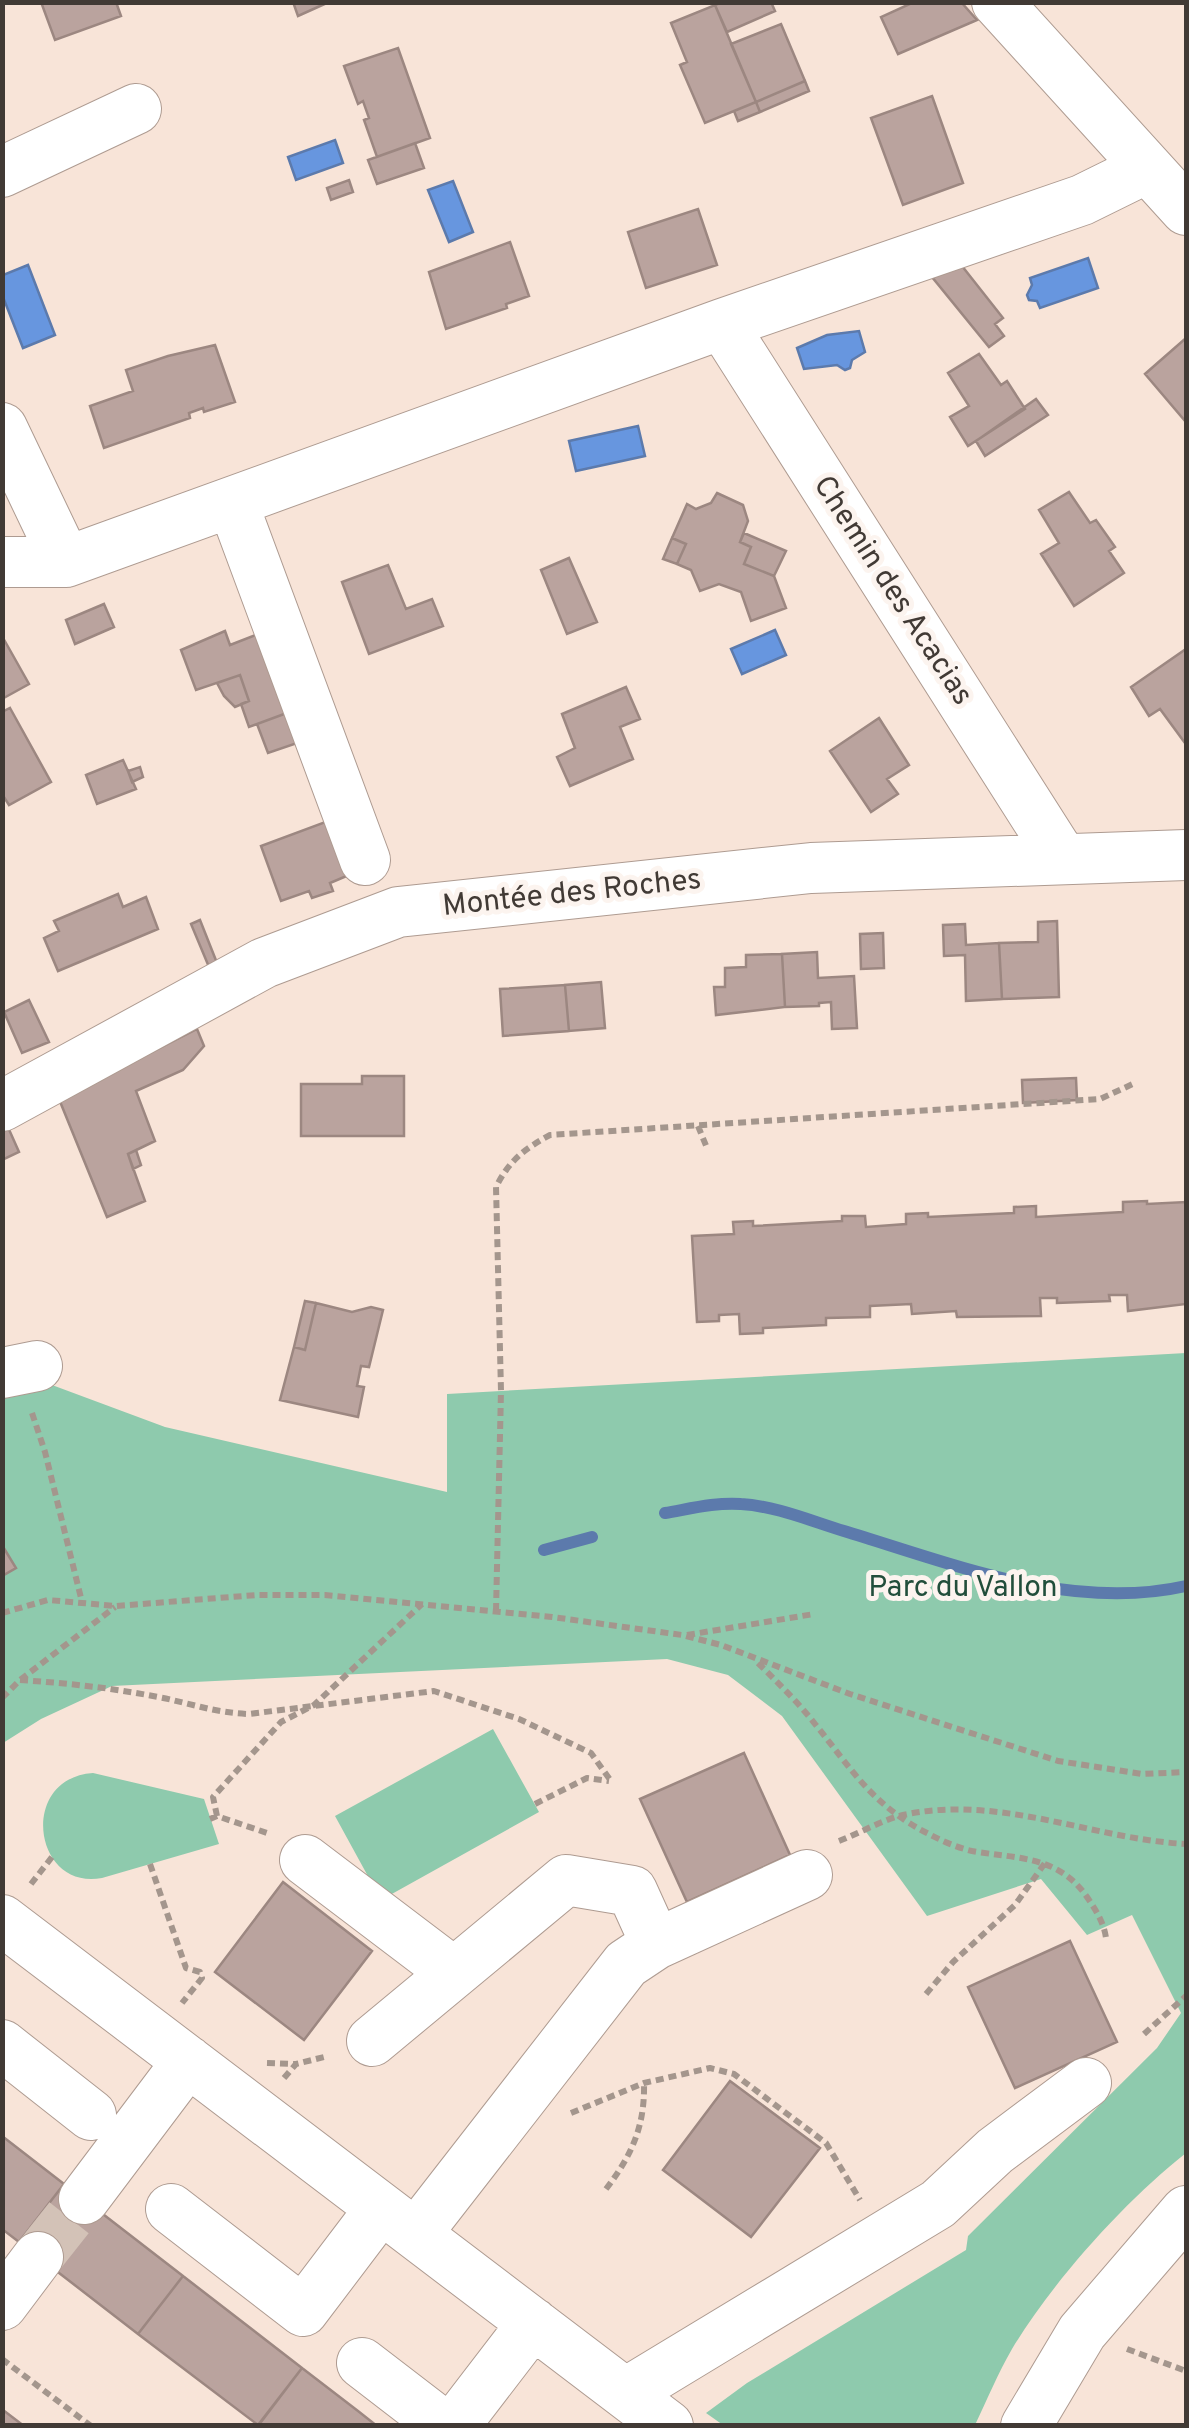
<svg xmlns="http://www.w3.org/2000/svg" width="1189" height="2428" font-family="Overpass,sans-serif">
<rect width="100%" height="100%" fill="#f8e4d8"/>
<path fill="#8ecaad" d="M1186,1353v800c-62,49 -133,128 -174,196 -14,24 -25,51 -37,76h-252l-17,-12 41,-30 219,-133 2,-14 189,-188 24,-35 -49,-98 -45,20 -46,-56 -114,37 -145,-200 -54,-41 -61,-16 -555,27 -71,33 -38,24v-365l49,7 113,42 282,65v-98z
M493,1729l46,83 -158,88 -46,-84z
M93,1773l111,26 15,45 -117,34c-69,13 -84,-100 -9,-105z"/>
<path fill="#6796df" stroke="#5c7aac" stroke-width="2.5" d="M335,140l8,23 -47,17 -8,-23z
M453,181l20,51 -24,10 -21,-52z
M1088,258l10,30 -58,20 -3,-7 -8,-1 -2,-5 5,-10 -2,-7z
M28,265l27,70 -32,13 -20,-51v-22z
M859,331l6,21 -13,8 -2,8 -5,2 -8,-5 -33,4 -7,-21 30,-13z
M638,426l7,30 -69,15 -7,-30z
M775,630l11,25 -44,19 -11,-25z"/>
<g fill="none" stroke-linecap="round" stroke-linejoin="round">
<path stroke="#5c7aac" stroke-width="12" d="M665,1513c24,-4 51,-11 76,-9 35,2 70,17 103,27 109,33 227,81 342,55
M544,1550l48,-13"/>
</g>
<path fill="#baa39e" stroke="#9c8781" stroke-width="2.5" d="M41,2h75l5,14 -66,24z
M293,2h36l-31,14z
M722,2h49l4,9 -48,21 -12,-27z
M914,2h47l16,18 -79,34 -17,-37z
M715,5l41,97 -51,21 -25,-58 7,-3 -16,-39z
M781,24l24,57 -49,21 -25,-58z
M398,48l32,90 -53,19 -13,-37 5,-2 -6,-17 -5,3 -14,-38z
M805,81l4,10 -49,21 -4,-10z
M932,96l31,87 -60,22 -32,-87z
M756,102l4,10 -22,9 -4,-10z
M415,143l9,25 -47,16 -9,-24z
M349,180l4,12 -22,8 -4,-12z
M698,209l19,56 -71,23 -18,-56z
M510,242l19,54 -23,8 1,4 -61,21 -17,-57z
M962,266l41,52 -8,6 9,12 -15,11 -57,-70z
M1186,338v84l-41,-48z
M215,345l20,57 -31,10 -1,-4 -14,5 1,5 -86,30 -14,-42 43,-15 -7,-21 42,-14z
M979,354l22,31 6,-4 18,28 -57,37 -18,-29 19,-11 -21,-33z
M1036,399l12,16 -63,41 -9,-15z
M1069,492l21,31 6,-3 19,27 -6,4 15,22 -50,33 -33,-52 18,-11 -20,-33z
M717,493l26,12 5,16 -8,21 11,5 -7,17 30,12 12,32 -35,13 -10,-29 -22,-8 -19,7 -9,-21 -14,-6 9,-20 -14,-6 15,-34 9,5 15,-6z
M744,533l42,18 -12,25 -30,-12 7,-17 -11,-5z
M672,538l14,6 -9,20 -14,-5z
M569,558l28,64 -30,12 -26,-64z
M388,565l18,44 26,-10 11,27 -74,28 -27,-72z
M104,604l10,23 -39,17 -9,-24z
M225,631l5,14 36,-14 29,79 -46,17 -8,-23 8,-3 -9,-26 -44,15 -15,-40z
M2,636l27,48 -27,15z
M1186,649v93l-1,1 -25,-34 -11,7 -18,-29z
M240,675l9,26 -14,6 -11,-11 -7,-13z
M626,687l14,32 -20,8 13,32 -63,27 -13,-29 18,-9 -13,-34z
M10,708l41,74 -42,23 -7,-11v-82z
M295,710l11,30 -38,13 -11,-29z
M879,718l30,47 -22,14 11,15 -27,18 -41,-61z
M123,760l13,29 -39,15 -11,-29z
M140,767l3,10 -11,5 -4,-11z
M336,818l20,54 -26,11 3,8 -21,7 -3,-7 -28,10 -20,-55z
M118,894l5,13 23,-10 12,32 -100,42 -14,-33 15,-7 -5,-10z
M200,920l17,43 -8,4 -18,-43z
M1057,921l2,76 -57,2 -3,-56 39,-1v-20z
M965,924l1,21 33,-2 3,56 -36,2 -1,-46 -21,1 -1,-31z
M883,933l1,35 -23,1 -1,-35z
M817,952l1,26 36,-2 3,52 -25,1 -1,-27 -12,1v3l-34,1 -3,-53z
M782,954l3,53 -69,8 -2,-28h11v-19l21,-1v-12z
M601,982l4,46 -36,3 -4,-46z
M565,985l4,46 -66,5 -3,-47z
M29,1000l20,42 -27,11 -18,-41z
M197,1029l7,17 -21,24 -47,21 19,50 -27,13 17,47 -38,16 -48,-118z
M362,1076h42v60h-103v-52h61z
M1076,1078l1,22 -54,3 -1,-23z
M7,1125l12,27 -17,8v-33z
M136,1150l5,15 -8,4 -5,-15z
M1147,1201v3l39,-2v102l-58,7 -1,-16h-18l1,6 -53,2v-5h-17l1,18 -84,1 -1,-6 -44,3 -1,-10 -41,2v11l-44,1v7l-63,3v5l-23,1 -1,-20 -20,1v6l-22,1 -5,-86 42,-2 -1,-12 20,-1v5l89,-5v-5h23l1,11 40,-3v-10l22,-1v4l86,-4v-6l22,-1v11l87,-5v-10z
M305,1301l11,2 -11,47 -11,-3z
M316,1303l36,9 19,-5 12,3 -14,57 -8,-1 -4,20 7,1 -6,30 -78,-17 14,-53 11,3z
M2,1545l14,23 -14,8z
M744,1753l46,102 -103,47 -47,-103z
M283,1882l89,69 -68,89 -89,-68z
M1070,1941l47,101 -102,46 -47,-101z
M730,2081l90,67 -69,89 -88,-67z
M2,2136l62,48 -45,58 -17,-13z
M64,2184l119,92 -45,58 -119,-92z
M183,2276l119,92 -44,57 -120,-91z
M302,2368l56,43 19,15h-119z
M3,2410l21,16h-22z"/>
<g fill="none" stroke-linecap="round" stroke-linejoin="round">
<path stroke="#d3c2b7" stroke-width="50" stroke-dasharray="50 25" stroke-linecap="butt" d="M38,2257l46,-58"/>
<g stroke="#ae9b91" stroke-width="52">
<path id="minor" d="M997,2l189,208
M2,172l134,-63
M722,324l340,534
M2,428l64,134
M233,504l132,356
M2,562h64l656,-238 360,-124 65,-32
M2,1106l262,-143 134,-51 413,-44 375,-13
M2,1373l35,-7
M305,1860l149,113
M2,1920l666,506
M372,2041l194,-161 66,11 24,53
M2,2045l89,70
M84,2199l104,-138
M171,2209l132,102 78,-103
M416,2234l210,-270 30,-20 151,-69
M2,2305l36,-48
M362,2363l82,63
M626,2393l312,-189 57,-53 91,-68
M454,2426l79,-103
M1026,2426l56,-94 104,-121"/>
</g>
<path stroke="#a4968d" stroke-width="6" stroke-dasharray="8 5" stroke-linecap="butt" d="M698,1126l9,22
M32,1413l13,39 37,150
M496,1611l5,-220 -5,-204c13,-26 28,-38 54,-52l550,-36 35,-16
M2,1613l46,-13 68,6 141,-11h68l227,22 130,18 39,10 129,49 208,67 84,13 44,-2
M687,1635l127,-21
M758,1663c20,20 40,39 57,61 38,47 58,82 114,110 13,7 29,14 43,17 45,8 86,4 115,46 9,13 17,26 19,41
M20,1680c47,3 92,8 138,17 32,6 57,16 91,17l185,-23 85,28 72,34 20,28
M2,1698l18,-18 95,-73
M535,1804l52,-26 22,3
M217,1816l-4,-19 68,-75 33,-17 108,-101
M210,1819l7,-3 53,18
M839,1841c21,-8 43,-21 64,-26 97,-21 189,24 283,29
M150,1864l36,104 14,4 2,6 -20,25
M31,1884l21,-27
M926,1994l27,-32 62,-57 30,-42
M1144,2034l42,-38
M267,2063l29,1
M284,2078l12,-14 32,-8
M571,2113l73,-30 66,-15 24,6 92,69 34,57
M606,2189c26,-34 39,-63 38,-106
M1127,2349l59,22
M2,2359l89,67"/>
<use href="#minor" stroke="#fff" stroke-width="50"/>
</g>
<g text-anchor="middle" dominant-baseline="central" stroke-width="10" stroke-linejoin="round" paint-order="stroke">
<g font-size="30" fill="#413a35" stroke="#fcf4ef">
<text transform="translate(892 591) rotate(57)">Chemin des Acacias</text>
<text transform="translate(572 894) rotate(-6)">Montée des Roches</text>
</g>
<g font-size="30" fill="#214e3b" stroke="#fcf4ef">
<text x="963" y="1588">Parc du Vallon</text>
</g>
</g>
<rect width="1189" height="2428" fill="none" stroke="#413a35" stroke-width="10"/>
</svg>
